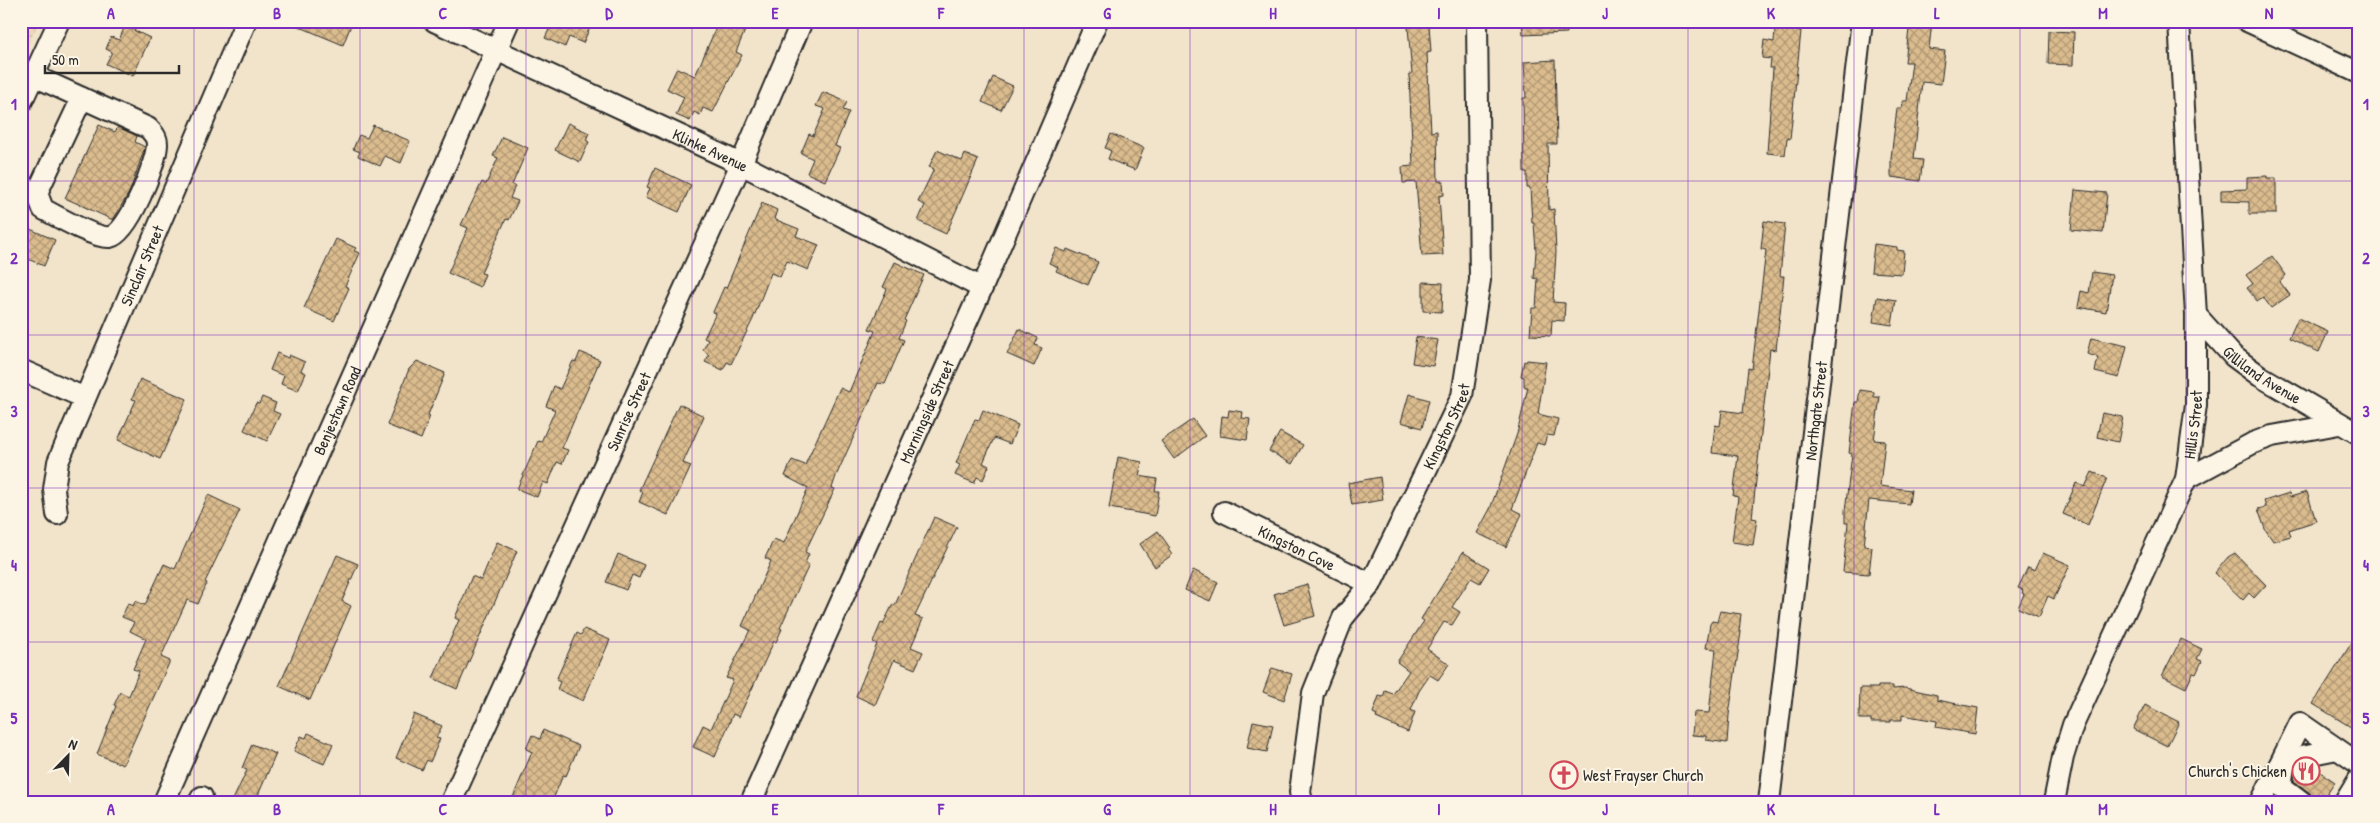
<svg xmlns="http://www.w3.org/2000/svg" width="2380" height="823" font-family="'Patrick Hand',sans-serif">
<defs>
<pattern id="industrial-grid" width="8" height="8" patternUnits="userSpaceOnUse" patternTransform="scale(1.25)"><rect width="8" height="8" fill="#ebd8b9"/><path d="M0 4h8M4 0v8" fill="none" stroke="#caba9f"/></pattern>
<pattern id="building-cross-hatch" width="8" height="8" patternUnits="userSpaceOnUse" patternTransform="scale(1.25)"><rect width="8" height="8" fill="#dbbc8e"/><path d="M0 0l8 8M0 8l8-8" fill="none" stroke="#b29974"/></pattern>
</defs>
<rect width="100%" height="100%" fill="#f2e4cb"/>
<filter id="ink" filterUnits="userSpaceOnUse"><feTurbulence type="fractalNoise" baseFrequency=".02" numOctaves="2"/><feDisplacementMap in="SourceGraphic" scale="10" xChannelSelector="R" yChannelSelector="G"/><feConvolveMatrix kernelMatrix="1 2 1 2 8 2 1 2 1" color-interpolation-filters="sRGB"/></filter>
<g filter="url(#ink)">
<path fill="url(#industrial-grid)" d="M21,21h18l-18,39z"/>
<path fill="url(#building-cross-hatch)" stroke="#2b2b2b" d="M286,21h56l9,4 -8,20z
M553,21h40l-10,22 -14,-6 -4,10 -20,-9z
M719,21h30l-13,31 6,3 -29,57 -10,-4 -3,7 -6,-3 -4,9 -14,-6 8,-18 -17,-8 10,-21 18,8z
M1522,21h44l1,12 -44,2z
M1910,21h22l-3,28 16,2 -4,33 -19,-2 -8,77 9,1 -3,21 -29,-4v-19l6,-50h5l1,-7h4l5,-39h-7z
M1429,25l2,27 -4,1 4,79 6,-1 1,50h5l1,14 -5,1 4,59 -21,1 -6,-74 -13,1 -1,-16 11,-1 -4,-92h3l-4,-47z
M125,26l25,12 -17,38 -27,-12 6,-12 -6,-3 5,-12 8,3z
M1775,28l26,3 -11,108 -3,-1 -2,17 -18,-2 6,-85h-3l1,-9 -9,-1 2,-18 10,2z
M2049,31l25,1 -1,33 -25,-1z
M1555,60l2,84h-9l1,66 5,-1 2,43 -3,50 12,1 -1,18 -12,-1 -1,16 -21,-1 2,-27h4l2,-29 -4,-1 2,-27 -2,-28h-2l-2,-35h-3v-16h-3l-1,-74h3l-2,-36z
M993,77l20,9 -12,24 -19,-8z
M823,92l24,10 -4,8 6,2 -14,34 5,2 -15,33 -18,-8 6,-14 -12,-6 8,-19 4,2 12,-27 -9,-3z
M568,123l21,10 -3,7 3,2 -9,20 -25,-12z
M99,125l16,7 3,-5 19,9 -2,6 10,5 -15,44 -17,29 -48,-22z
M373,125l37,16 -9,22 -16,-7 -5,10 -22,-10 2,-4 -7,-3 6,-14 8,3z
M1111,134l33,14 -9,22 -27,-11 3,-8 -6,-3z
M502,137l26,11 -16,37 3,1 -5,12 8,3 -9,19 -3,-1 -25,54 4,1 -5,13 -32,-14 20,-45 -7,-3 21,-43 4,2 12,-26 -5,-2z
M937,150l25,11 3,-7 13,6 -32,74 -28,-13 7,-16 -7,-3 16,-33 -5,-2z
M655,168l36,17 -12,27 -33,-15 4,-9 -3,-1z
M2267,176v2h9v36h-27v-12l-28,-1v-11l26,-1v-12z
M2075,190l32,3 -4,40 -32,-3z
M762,203l15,7 -3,9 25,10 -3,7 23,9 -11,25 -21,-9 -7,16 -9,-4 -18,46 -22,45 -4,-2 -4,8 -18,-8 4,-7 -6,-5 5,-10 -4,-2 12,-25 -3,-1 11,-25 2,1z
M1764,221l21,3 -5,52h4l-8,74 -6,-1 -18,169 5,1 -4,26 -21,-3 6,-45 -5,-1 5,-40 -26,-3 3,-28 5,1 2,-16 21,3 5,-45 4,1 14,-119 -5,-1z
M21,225l34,15 -11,26 -23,-10z
M336,239l20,9 -2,3 6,2 -15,33 4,2 -15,33 -30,-13z
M1874,244l23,3v3l7,1 -2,23 -31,-2z
M1056,248l10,4 1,-3 31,13 -10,23 -32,-14 2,-4 -9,-4z
M2272,256l14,19 -6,7 10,13 -19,13 -8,-11 -6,4 -10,-13 6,-4 -7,-9z
M895,262l29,13 -20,45 2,1 -7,17 5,2 -19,44 -7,-1 -42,93 -4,12 3,1 -30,63 4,2 -4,9 4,2 -29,63 2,1 -6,13 -2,-1 -35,76 -6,-3 -18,43 -22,-10 10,-22 8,4 22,-49 -7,-2 24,-48 -8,-4 29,-65 -6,-3 9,-19 10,4 24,-55 -23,-12 7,-16 13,5 35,-77 9,4 26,-61 -6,-2 18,-40 -4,-2z
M2092,272l20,3 -6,37 -28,-5 3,-16 8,2z
M1423,282l20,1 -1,29 -19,-1z
M1877,297l19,3 -4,25 -19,-3z
M2298,318l30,14 -9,20 -30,-14z
M1019,329l19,9 -3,7 7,3 -8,18 -27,-12z
M1416,337l22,3 -5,26 -21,-3z
M2091,338l36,8 -8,32 -24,-6 3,-15 -11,-3z
M580,352l20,8 -38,88 6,2 -6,14 -5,-2 -9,22 -5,-2 -6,15 -20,-8 21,-48 3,1 14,-32 -9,-4 8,-20 6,3 13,-28 3,1z
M277,353l11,5 1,-3 16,7 -4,9 5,2 -8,18 -17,-7 3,-8 -14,-6z
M1527,360l19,2 -8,52 20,5 -4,17 -7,-1 -3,10 -7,-2 -25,66 10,5 -16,33 -29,-14 13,-24 27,-75 11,-47h-4v-10l-3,-1 3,-15 2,1z
M417,361l28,12 -17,42 2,1 -9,23 -34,-14 22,-56z
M140,379l47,20 -27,60 -42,-19 18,-40 -4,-1z
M1860,390l14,2v5h6l-6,43 11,1 -5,45 31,4 -2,14 -40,-4 -5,46 8,1 -3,27 -26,-2 5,-49h-3v-12l7,-57 -3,-1 6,-51h3z
M1409,394l20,6 -7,28 -21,-6z
M262,397l14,6 -3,8 7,3 -13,27 -23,-11 12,-27 3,1z
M679,404l25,12 -21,47 8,3 -3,7 -20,42 -29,-13 4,-10 -4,-2z
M983,410l35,15 -8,19 -16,-6 -11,25 6,3 -6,14 -6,-3 -3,6 -19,-8 5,-10 -4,-2 19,-44 4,1z
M1229,410l14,2 -1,6 8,1 -3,21 -27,-4 2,-20 6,1z
M2102,413l21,4 -5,25 -21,-5z
M1193,419l12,17 -31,23 -13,-18z
M1280,432l23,13 -11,19 -23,-13z
M1118,457l24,5 -3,14 18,3 -2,12h4l-4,25 -46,-8z
M2092,472l15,6 -19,47 -25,-11 13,-31 9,4z
M1380,477l3,23 -31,5 -4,-22z
M2307,492l9,29 -27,9 2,6 -18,5 -8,-12 -7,-20 8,-2 -2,-6 25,-8 1,4z
M208,495l32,15 -35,72 2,1 -9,21 -11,-4 -26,57 9,4 -47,104 -26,-11 19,-48 -2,-1 6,-13 9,4 10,-25 -6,-2 13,-30 -16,-8 4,-9 -12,-5 6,-14 5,3 2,-5 10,4 19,-41 11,5z
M934,517l23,10 -42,89 8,3 -12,28 12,5 -8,17 -21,-9 -19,45 -19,-9 21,-52 -4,-2 8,-19 2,1 10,-20 2,1z
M1158,531l12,17 -2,1 4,6 -17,12 -15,-23z
M497,542l20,9 -60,138 -24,-11 26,-58 -4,-2 17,-42 9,4z
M1463,552l26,16 -9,15 -9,-5 -19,29 8,5 -8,13 -8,-3 -17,27 22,15 -11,16 -8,-5 -11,16 -8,19 4,2 -7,20 -32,-14 1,-3 -4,-2 6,-17 4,1 2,-6 8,3 16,-23 -12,-9 27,-41 -3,-2z
M2043,553l27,12 -16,34 -6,-3 -9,21 -21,-9 6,-14 -2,-1 1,-3 -5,-2 10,-21 7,3z
M2235,553l31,32 -12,13 -5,-5 -6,7 -28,-27 13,-16z
M618,554l26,11 -5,13 -7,-3 -6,15 -20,-8z
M337,555l21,9 -16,37 9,5 -41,94 -31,-14z
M1193,570l25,12 -8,19 -25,-11z
M1307,584l8,32 -31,9 -10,-31z
M1720,611l21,3 -2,18h2l-12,83 -2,28 -21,-3v-4l-14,-1 2,-23 15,1 7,-64 -10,-1 4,-24 2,-3 5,1z
M584,629l26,11 -27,61 -26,-12 3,-7 -4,-2 21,-47 4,2z
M2359,631v101l-46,-28z
M2181,639l21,10 -5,10 5,2 -6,13 -3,-1 -7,15 -24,-12z
M1272,668l20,6 -8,26 -21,-8z
M1878,686h15v3l12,-1 32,7v5l41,8 -3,26 -39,-7 1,-6 -35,-6v5h-11v2h-20v-3h-12l1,-31h18z
M2145,705l34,17 -12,24 -34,-17z
M414,714l28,12 -6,12 4,1 -10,23 -3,-2 -5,10 -26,-12z
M1253,721l20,4 -6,27 -20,-4z
M543,730l36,16 -13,30 -3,-1 -11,27h-41l21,-50 -6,-3 6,-14 8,4z
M308,733l25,11 -9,20 -30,-13 7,-15 5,2z
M252,744l24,10 -21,48h-23l15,-32 -5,-2z
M2311,766l24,16 -13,20h-8l-4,-9 -16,-12 1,-9 3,-3z"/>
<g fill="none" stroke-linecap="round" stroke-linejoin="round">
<g stroke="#2b2b2b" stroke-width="24">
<g id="minor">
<path id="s1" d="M434,21l307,143 241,124"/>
<path d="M2247,21l112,52"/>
<path d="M34,76l114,52c5,5 9,9 9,16 0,18 -28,89 -47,93 -14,2 -54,-21 -67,-28l-6,-16"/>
<path d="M21,103l38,-82"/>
<path d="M21,187l16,6 45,-95"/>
<path id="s2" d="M2196,315l37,41 27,20 99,58"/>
<path d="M21,370l64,28"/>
<path d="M2186,479l67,-36 19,-7 67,-12"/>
<path id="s3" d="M1224,512l147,72"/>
<path id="s4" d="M57,514l-3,-25 4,-27 188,-441"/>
<path id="s5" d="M164,802l345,-781"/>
<path d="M199,802l3,-5"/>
<path id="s6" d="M451,802l290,-638 61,-143"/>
<path id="s7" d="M751,802l231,-514 115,-267"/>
<path id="s8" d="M1302,802l-2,-10 13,-99 30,-75 28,-34 91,-188 18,-116 -3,-259"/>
<path id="s9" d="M1769,802l93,-781"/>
<path id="s10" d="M2054,802l9,-45 10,-32 113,-246 10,-74v-90l-17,-294"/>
<path d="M2261,802l39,-79 59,41"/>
<path d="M2302,802l-21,-16 3,-19 8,-9 45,-9"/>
<path d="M2345,802l14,-23"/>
</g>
</g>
<use href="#minor" stroke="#fcf5e5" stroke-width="20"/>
</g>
</g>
<path fill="none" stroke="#7b2cbf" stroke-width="1" stroke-opacity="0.55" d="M194,21v781M360,21v781M526,21v781M692,21v781M858,21v781M1024,21v781M1190,21v781M1356,21v781M1522,21v781M1688,21v781M1854,21v781M2020,21v781M2186,21v781M21,181h2338M21,335h2338M21,488h2338M21,642h2338"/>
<defs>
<g id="restaurant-ring" transform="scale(1.4375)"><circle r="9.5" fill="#fcf5e5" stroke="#d1495b" stroke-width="1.5"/><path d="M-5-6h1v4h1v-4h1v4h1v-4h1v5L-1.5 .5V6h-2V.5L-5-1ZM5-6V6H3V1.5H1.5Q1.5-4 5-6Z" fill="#d1495b"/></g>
<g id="church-ring" transform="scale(1.4375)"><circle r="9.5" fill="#fcf5e5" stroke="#d1495b" stroke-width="1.5"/><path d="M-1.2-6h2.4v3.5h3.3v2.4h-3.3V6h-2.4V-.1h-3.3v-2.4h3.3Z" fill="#d1495b"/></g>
</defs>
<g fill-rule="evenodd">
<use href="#restaurant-ring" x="2306" y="771"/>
<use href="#church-ring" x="1564" y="775"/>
</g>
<g text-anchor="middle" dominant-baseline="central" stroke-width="4" stroke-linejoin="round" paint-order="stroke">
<g font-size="16" fill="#2b2b2b" stroke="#fcf5e5">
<text stroke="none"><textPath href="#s1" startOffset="305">Klinke Avenue</textPath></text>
<text stroke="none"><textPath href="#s4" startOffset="266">Sinclair Street</textPath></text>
<text stroke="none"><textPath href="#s2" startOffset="90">Gilliland Avenue</textPath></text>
<text stroke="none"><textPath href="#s5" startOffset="428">Benjestown Road</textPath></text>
<text stroke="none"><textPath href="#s6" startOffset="429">Sunrise Street</textPath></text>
<text stroke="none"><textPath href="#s7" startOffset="428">Morningside Street</textPath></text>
<text stroke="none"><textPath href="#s9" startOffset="394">Northgate Street</textPath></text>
<text stroke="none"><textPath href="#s8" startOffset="410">Kingston Street</textPath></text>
<text stroke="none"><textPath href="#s10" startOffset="405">Hillis Street</textPath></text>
<text stroke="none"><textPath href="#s3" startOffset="81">Kingston Cove</textPath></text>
</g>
<g font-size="16" fill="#2b2b2b" stroke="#fcf5e5" text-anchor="end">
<text x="2287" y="771">Church's Chicken</text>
<text x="1583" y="775" text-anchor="start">West Frayser Church</text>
</g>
</g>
<rect width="2380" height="823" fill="none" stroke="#fcf5e5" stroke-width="55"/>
<g transform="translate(68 756) rotate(23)" stroke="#fcf5e5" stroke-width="4" paint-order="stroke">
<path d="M0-4L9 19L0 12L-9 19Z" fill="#2b2b2b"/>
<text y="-8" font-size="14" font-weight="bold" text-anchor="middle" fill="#2b2b2b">N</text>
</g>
<path d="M45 65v8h134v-8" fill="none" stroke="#2b2b2b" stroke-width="2.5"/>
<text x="52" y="65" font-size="15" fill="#2b2b2b" stroke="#fcf5e5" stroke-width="4" paint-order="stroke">50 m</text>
<rect x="28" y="28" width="2324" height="768" fill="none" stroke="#7b2cbf" stroke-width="2"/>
<g font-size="16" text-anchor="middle" font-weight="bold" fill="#7b2cbf">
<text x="111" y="19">A</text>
<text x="277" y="19">B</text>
<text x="443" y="19">C</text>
<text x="609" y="19">D</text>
<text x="775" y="19">E</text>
<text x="941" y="19">F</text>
<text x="1107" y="19">G</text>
<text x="1273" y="19">H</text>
<text x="1439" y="19">I</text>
<text x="1605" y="19">J</text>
<text x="1771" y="19">K</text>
<text x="1937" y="19">L</text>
<text x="2103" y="19">M</text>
<text x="2269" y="19">N</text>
<text x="14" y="110">1</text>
<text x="2366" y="110">1</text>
<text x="14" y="264">2</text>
<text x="2366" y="264">2</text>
<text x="14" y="417">3</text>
<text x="2366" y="417">3</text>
<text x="14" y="571">4</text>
<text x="2366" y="571">4</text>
<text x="14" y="724">5</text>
<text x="2366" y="724">5</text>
<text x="111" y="815">A</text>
<text x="277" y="815">B</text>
<text x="443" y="815">C</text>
<text x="609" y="815">D</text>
<text x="775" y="815">E</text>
<text x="941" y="815">F</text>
<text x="1107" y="815">G</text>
<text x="1273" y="815">H</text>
<text x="1439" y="815">I</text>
<text x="1605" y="815">J</text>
<text x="1771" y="815">K</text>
<text x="1937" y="815">L</text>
<text x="2103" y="815">M</text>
<text x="2269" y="815">N</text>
</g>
</svg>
